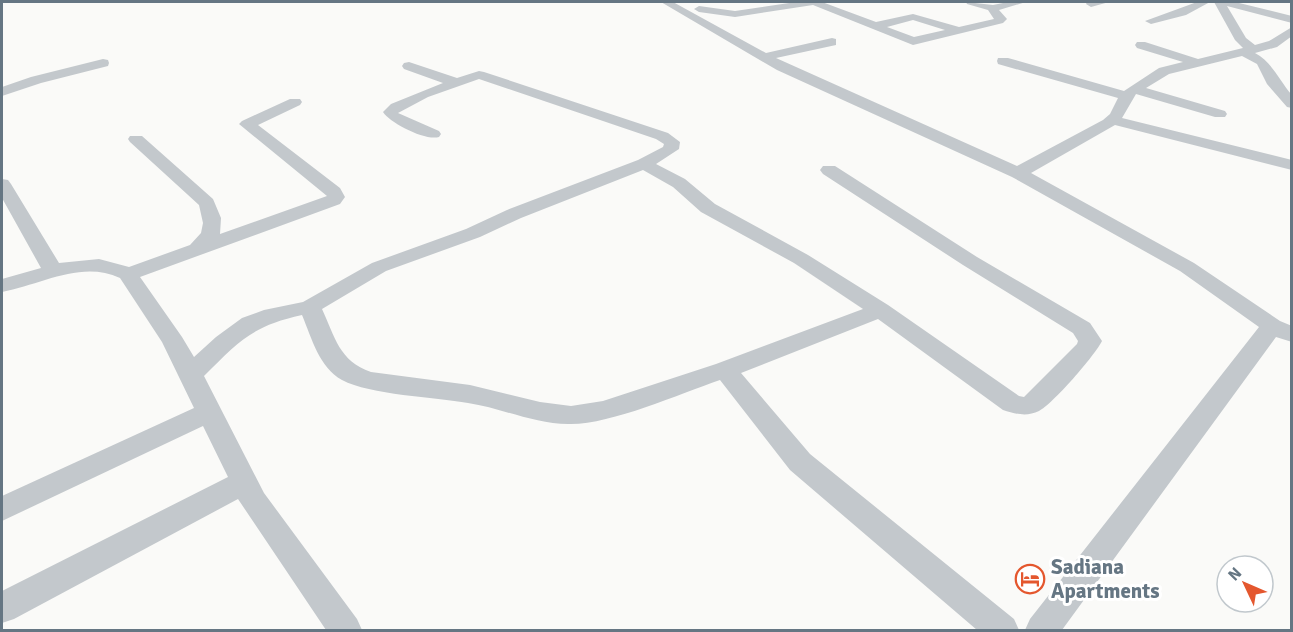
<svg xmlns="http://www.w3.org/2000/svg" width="1293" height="632" font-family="Signika,sans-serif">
<rect width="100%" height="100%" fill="#fafaf8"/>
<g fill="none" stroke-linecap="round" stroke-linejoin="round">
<path fill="#c3c8cc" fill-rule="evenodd" d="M661,2h12l93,51 66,-15 4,1v6l-60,13 241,108 86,-46 7,-6 8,-16 -120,-34 -1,-3 1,-3h10l116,33 35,-23 24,-6 -46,-14 -2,-3 2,-3h8l53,17 45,-11 -8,-8 -21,-38h21l57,14v7l-65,-17 19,32 9,7 14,-4 23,-14v9l-15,11 -22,6c17,9 24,27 37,42v13l-5,-1 -20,-23 -10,-20 -15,-8 -73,18 -23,14 79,23 2,3 -2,3h-10l-79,-23 -14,24 170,42v10l-177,-45 -84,48 163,90 86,58 12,5v16l-16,-5 -214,293h-37l5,-11 229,-292 -79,-56 -168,-94 -235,-107z
M796,2h26l54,20 37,-8 46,13 35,-8 -6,-9 -21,-6 -1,-2 27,3 15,-3h18l-27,8 8,9 -4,4 -90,22 -100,-40 -78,12 -36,-5 -5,-3 5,-3 36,5zM913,20l32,10 -31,7 -27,-10z
M1087,2h22l-18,5 -5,-3z
M1197,2h13l-24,13 -35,9 -6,-3z
M103,59l5,1 1,3 -1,3 -67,17 -39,13v-9l29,-10z
M409,62l48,16 22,-7 5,1 184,61 12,9 -1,7 -23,15 29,15 30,25 93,51 80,50 131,91 5,1 53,-53 1,-3 -5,-8 -110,-68 -140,-91 -3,-4 3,-4h12l142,91 113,66 12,18c-6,13 -50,64 -63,70 -12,6 -24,3 -36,-1l-125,-91 -137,54 69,81 204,165 5,11h-42l-187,-160 -70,-90c-41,14 -108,44 -149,44 -35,1 -69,-16 -103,-21 -33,-6 -98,-8 -126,-23 -23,-13 -30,-41 -40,-65 -50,11 -63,26 -98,61l60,117 93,126 5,11h-36l-88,-131 -224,120 -12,4v-32l226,-114 -25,-51 -201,95v-25l192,-88 -32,-66 -42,-64c-39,-18 -79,7 -118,14v-13l39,-11 -39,-70v-19l6,1 3,4 48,79 40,-4 30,8 61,-22 11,-12 2,-10 -4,-18 -69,-63 -2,-3 2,-3h12l71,63 8,19 -1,16 107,-38 -88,-72 3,-3 48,-22h10l2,3 -2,3 -42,20 82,63 5,9 -5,7 -200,73 42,60 12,20 22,-20 26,-19 22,-8 39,-8 69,-39 94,-34 41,-19 131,-50 25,-13 1,-3 -8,-5 -177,-60 -51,18 -30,16 41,18 2,3 -2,3c-14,4 -49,-14 -56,-25l8,-8 52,-21 -39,-14 -2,-3 2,-3zM643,170l30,17 28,25 93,51 69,46 -147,55 -113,37 -32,5 -31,-4 -70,-17 -99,-13c-32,-11 -36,-35 -49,-63l64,-38 94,-34 41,-19z"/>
</g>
<defs>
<g id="hotel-ring" transform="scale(1.5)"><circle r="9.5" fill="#fff" stroke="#e4572e" stroke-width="1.5"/><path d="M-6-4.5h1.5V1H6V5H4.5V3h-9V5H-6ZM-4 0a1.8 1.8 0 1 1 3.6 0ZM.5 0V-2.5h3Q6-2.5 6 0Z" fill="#e4572e"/></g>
</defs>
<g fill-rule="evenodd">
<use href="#hotel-ring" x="1030" y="579"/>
</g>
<g text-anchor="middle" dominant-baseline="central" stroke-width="6" stroke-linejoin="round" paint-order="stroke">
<g font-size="21" font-weight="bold" fill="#657683" stroke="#fff" text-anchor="start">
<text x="1051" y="567">Sadiana<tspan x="1051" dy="24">Apartments</tspan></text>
</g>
</g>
<rect width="1293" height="632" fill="none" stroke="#657683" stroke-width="6"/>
<g transform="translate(1245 584) rotate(314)"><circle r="28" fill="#ffffff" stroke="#c1c8cd" stroke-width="1.5"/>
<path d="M0-4.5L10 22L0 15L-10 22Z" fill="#e4572e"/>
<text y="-9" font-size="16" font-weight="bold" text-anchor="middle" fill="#657683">N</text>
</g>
</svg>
